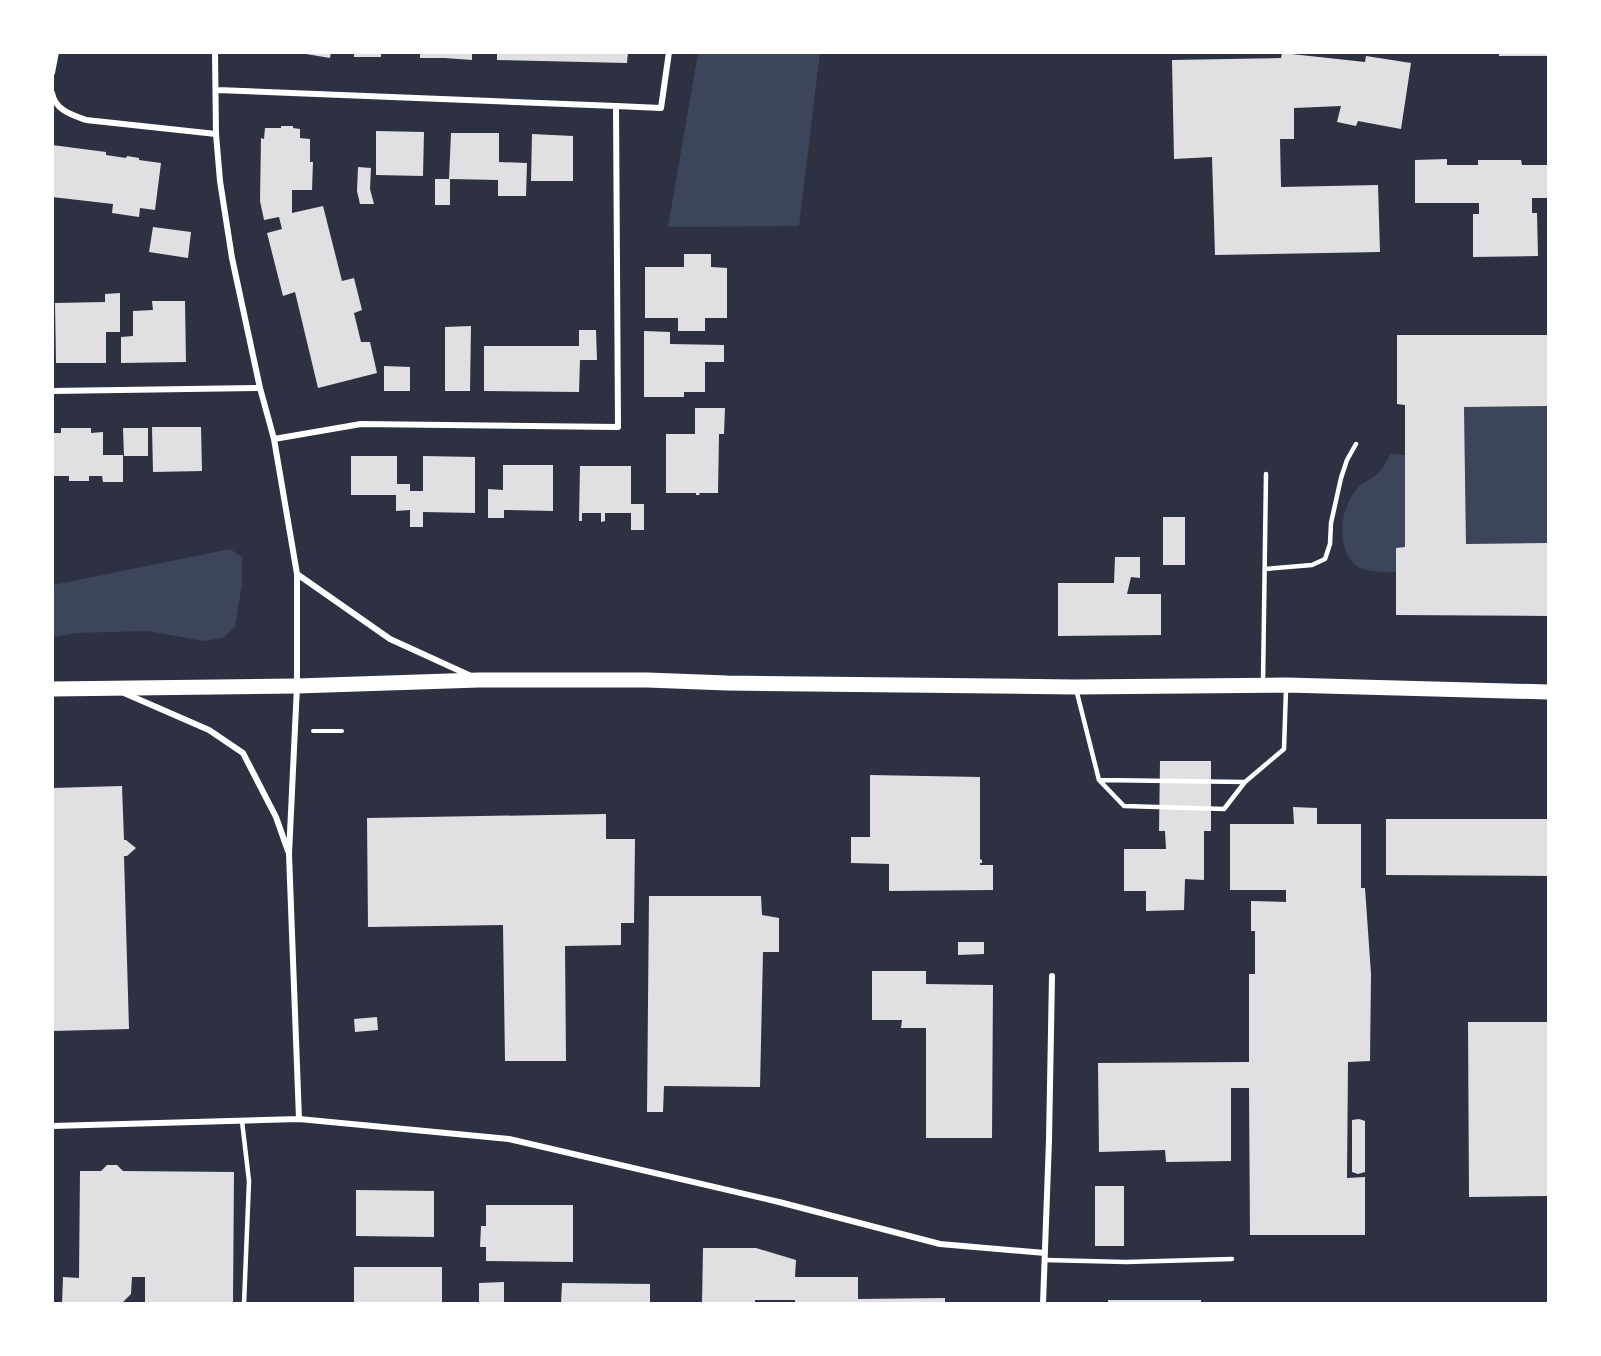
<svg xmlns="http://www.w3.org/2000/svg" width="1601" height="1356" font-family="'DejaVu Sans',sans-serif">
<rect width="100%" height="100%" fill="#2d3142"/>
<path fill="#3c4559" d="M698,53h122l-21,173 -131,1z
M1548,406v137l-82,1 -2,-137z
M1390,454l15,1v92l-9,2v23c-10,1 -32,0 -41,-7 -19,-18 -15,-55 0,-74 6,-8 15,-11 22,-17 6,-5 10,-13 13,-20z
M230,549l12,8v27l-7,43 -12,11 -19,3 -56,-10 -71,2 -24,4v-52z"/>
<path fill="#e0e0e3" d="M306,52h25l-1,6 -24,-4z
M354,52h27v5h-27z
M420,52h52v8l-27,-2h-25z
M497,52h131l-1,11 -130,-3z
M1499,52h49v4h-49z
M1282,53l83,9 1,-6 45,7 -10,66 -43,-8 -2,5 -19,-4 4,-16 -47,2v31h-14l1,48 97,-2 2,67 -165,3 -3,-98 -38,2 -2,-99 109,-2z
M281,126h12v2l7,1v9l10,1v23h3l-1,28h-20v23l31,-7 19,75 12,-3 8,32 -8,3 7,29h9l7,31 -59,15 -23,-96 -12,4 -16,-63 15,-4 -3,-12 -15,3 -4,-19 1,-63 3,1 1,-11h16z
M376,131l48,1 -1,44 -47,-1z
M451,133h48v29l28,1 -1,33h-28v-16l-48,-1v26h-15v-26h14z
M532,134l41,2v45h-42z
M52,145l54,7v3l20,3 1,-2 12,2v2l22,3 -6,47 -15,-2 -1,9 -27,-4 1,-9 -61,-7z
M1447,159v6h31v-5h43l1,5h26v33h-16v15h5l1,43 -65,1v-43h6v-11h-64v-43z
M358,167l13,1 -1,21 4,15h-14l-3,-13z
M153,227l38,5 -3,26 -39,-6z
M684,254h27v13l16,1v50h-22v13h-27v-13h-33v-51h39z
M120,293v39h-14v31h-50l-1,-60 50,-1v-8z
M152,301h33l1,61 -65,1v-26l12,-1v-25l20,-1z
M471,326l-1,65h-25v-64z
M579,330h17l1,30h-17l-1,32 -95,-1v-45h95z
M644,331l26,1v12l54,1v17h-19v30h-21v5h-40z
M1397,335h151v71l-84,1 2,137 82,-1v73l-152,-1v-67l9,-1v-142l-8,-1z
M384,366l26,1v24h-26z
M695,408h30l-1,26h-5l-1,59h-19l1,2h-4v-2h-30v-59h29z
M152,427h49l1,44 -49,1z
M61,428h30v5l12,-1v23h20v27h-20l-1,-6h-13v5h-20v-5h-17v-43h9z
M123,428h25v28h-24z
M351,456h46v28h13v7h13v-35l52,1v56l-52,-1v15h-13v-17l-14,1v-16h-45z
M503,465h50v46l-49,-1v8h-16v-29l15,1z
M580,466h51v38h13v26h-13v-17h-26v8l-4,1v-9h-19v8h-3z
M1163,517h22v48h-22z
M1115,557h25v21l-9,-1 -4,17h34v41l-103,1v-53h56z
M1160,761h51v70h-7v49l-19,-1 -1,31 -38,1v-20h-22v-42h42l-1,-18h-6z
M870,775l110,2v82l2,1v3h-2v2h13v25l-104,1v-27l-38,-1v-26h19z
M122,786l2,54h2l10,8 -9,8h-3l5,173 -77,2v-243z
M1293,807l24,1v16h44v64h4l6,86 -1,87 -22,1 -1,116 18,-1v58h-115l-1,-147h-18v73l-65,1 -1,-12 -66,2 -1,-89 151,-1v-88h6v-43h-4v-30l35,1v-12h-56v-66h64z
M606,814v25h29l-1,84h-13v22l-56,1 1,115h-61l-2,-136 -135,2 -1,-109z
M1386,819h162v57l-162,-1z
M649,896h112l1,19 17,3v34h-16l-3,135 -96,-1 -1,26h-16z
M958,942h26v12l-26,1z
M872,971h54v13l67,1 -1,153h-66v-110h-25l1,-8h-30z
M377,1017l1,13 -23,2 -1,-13z
M1468,1022h80v174l-79,1z
M1359,1119l6,2v51l-7,2 -6,-2v-52z
M107,1165h10l6,6 111,1 -1,131 -88,1v-27h-13l-1,17 -9,9 -60,1 1,-27 16,1 1,-107h21z
M1095,1186h29v60h-29z
M356,1190l78,1v46l-78,-1z
M486,1205h87v57l-87,-1v-14h-6l1,-21h5z
M703,1248h53l40,12 -1,17h63v22l87,-1v6h-150v-4h-40v4h-53z
M354,1267h88v37h-88z
M504,1282v22h-25v-21z
M562,1283l88,1v20h-89z
M1108,1300h93v4h-93z"/>
<g fill="none" stroke-linecap="round" stroke-linejoin="round">
<path stroke="#fff" stroke-width="4" d="M313,731h29"/>
<path stroke="#fff" stroke-width="4.5" d="M1265,569l47,-4 13,-6 5,-15 1,-21 10,-45 6,-18 9,-16
M1263,683l3,-209
M1076,689l23,91 146,2 39,-33 2,-60
M1099,780l25,26 100,3 21,-27
M242,1121l7,60 -5,123
M1045,1260l81,2 106,-3"/>
<path stroke="#fff" stroke-width="6" d="M215,52l1,82 4,47 12,77 28,130 14,51 23,135v112l-8,168 10,265
M52,73l4,-21
M217,90l399,16
M52,93c3,17 20,22 34,27l130,14
M52,391l208,-3
M274,439l87,-15 257,3 -2,-321 45,2 8,-56
M297,574l93,65 81,37
M124,693l85,37 34,23 33,64 12,34
M52,1126l247,-7 210,20 270,63 161,42 105,9
M1043,1304l6,-164 3,-164"/>
<path stroke="#fff" stroke-width="15" d="M52,689l245,-3 182,-6h168l80,3 348,4 211,-2 262,7"/>
</g>
<rect width="1601" height="1356" fill="none" stroke="#ffffff" stroke-width="108"/>
</svg>
